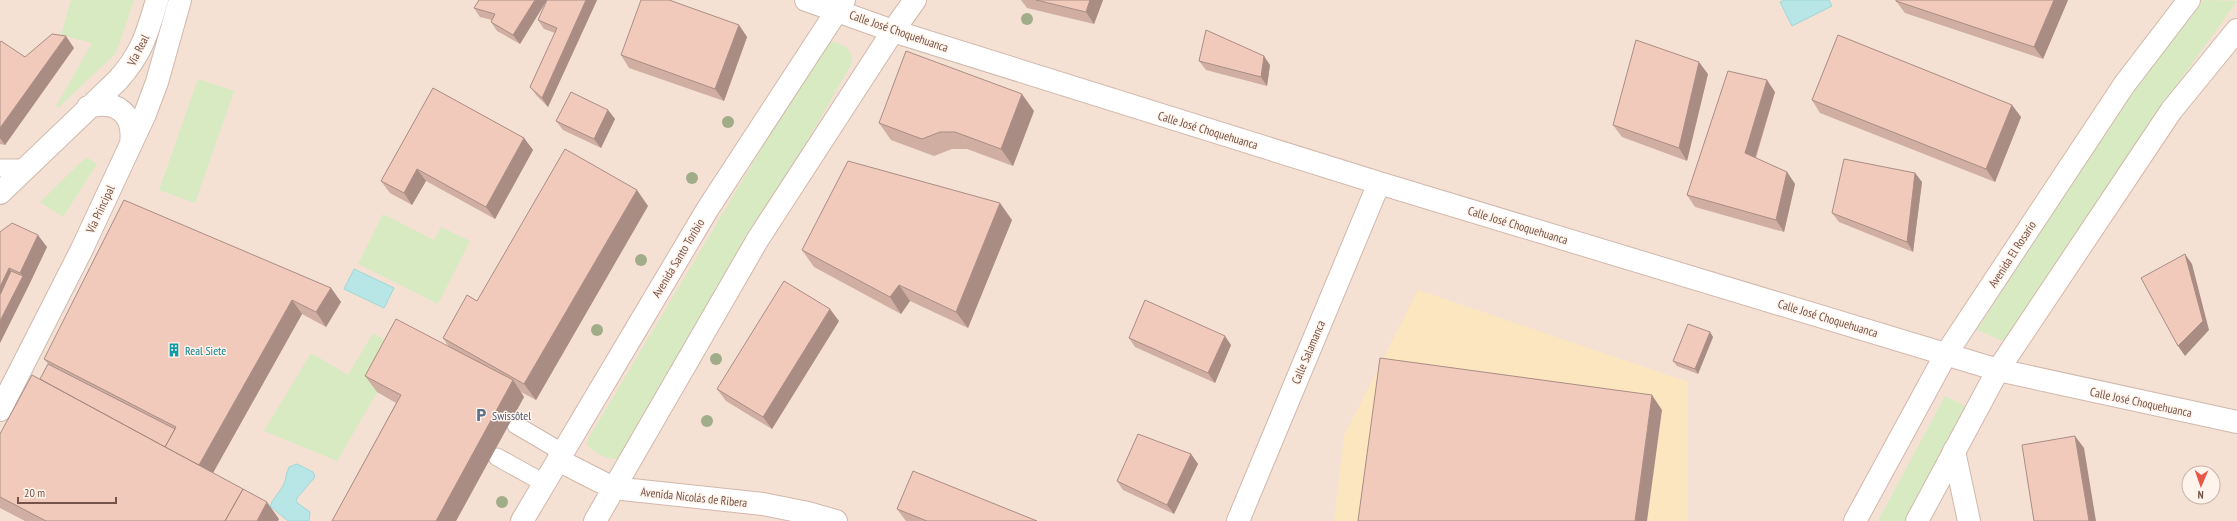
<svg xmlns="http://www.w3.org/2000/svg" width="2237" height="521" font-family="'PT Sans Narrow',sans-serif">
<rect width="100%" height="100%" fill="#fcf0e4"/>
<path fill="#f4e1d3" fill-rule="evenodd" d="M0,0h2237v521h-2237zM2189,473h24v24h-24z"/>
<path fill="#d8eac2" d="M71,0h63l-18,53 -58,55 -2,-2 36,-63 -31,-8z
M2204,0l33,1 -87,121 -143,221 -30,-13 150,-232z
M825,42c15,-1 31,6 26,23l-227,392c-15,5 -26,-2 -37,-12l1,-6z
M198,79l36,12 -39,112 -36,-13z
M86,157l11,7 -34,53 -23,-15z
M383,214l51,26 7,-13 29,14 -32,63 -80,-40z
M373,333l29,17 -65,111 -73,-30 47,-78 37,22z
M1945,396l22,11 -61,114h-28z"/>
<path fill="#fce6bf" d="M1418,290l270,92v139h-354l10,-85z"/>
<path fill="#b8e6e6" stroke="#9fd7d8" d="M1785,0h44l3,6 -40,20 -12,-24z
M354,269l40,19 -10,20 -40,-19z
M297,464l16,8 2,5 -18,21 -1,4 14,10 -1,9h-21l-18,-15c3,-8 9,-13 13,-20 3,-5 3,-13 6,-19z"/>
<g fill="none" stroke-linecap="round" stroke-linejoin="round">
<g stroke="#d0b8ad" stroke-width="19">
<path id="lane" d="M0,168h27
M516,425l46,27
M497,457l47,26"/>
</g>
<g stroke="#d0b8ad" stroke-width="24">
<path id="street" d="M806,0l87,31 486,152 619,187 239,52
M88,107c29,-8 47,7 43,37
M0,193l118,-113c24,-27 29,-46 39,-80
M0,410l81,-159 64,-137 12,-32 23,-82
M1954,451l15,70
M1238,521l141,-338"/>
</g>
<g stroke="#d3b7ab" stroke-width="24">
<path id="secondary" d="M558,460l55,28 150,16 45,9 28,8
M522,521l185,-311 137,-210
M595,521l163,-282 135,-208 22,-31
M1855,521l91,-167 178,-269 65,-85
M1917,521l81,-151 173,-259 66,-81"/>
</g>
<use href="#lane" stroke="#fff" stroke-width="17"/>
<use href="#street" stroke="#fff" stroke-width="22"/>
<use href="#secondary" stroke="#fff" stroke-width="22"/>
</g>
<g fill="#a1ac89">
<circle cx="1027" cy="19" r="6"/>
<circle cx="728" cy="122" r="6"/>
<circle cx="692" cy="178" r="6"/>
<circle cx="641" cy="260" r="6"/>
<circle cx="597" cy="330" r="6"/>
<circle cx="716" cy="359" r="6"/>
<circle cx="707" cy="421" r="6"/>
<circle cx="502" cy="502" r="6"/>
</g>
<path fill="#d0aea2" d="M479,0h68l-27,44 -23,-13 -6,-9 1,-2 -12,-3 -6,-9z
M547,0h50l-49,107 -11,-11 -7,-9 25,-54 -11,-4 -6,-9z
M1021,0h82l-9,24 -67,-16z
M1988,0h80l-25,59 -138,-46 -9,-12z
M739,25l8,12 -23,64 -95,-33 -8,-13z
M0,42l25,15 49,-9 -69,97 -5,-1z
M1199,61l71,4 -3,21 -61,-16z
M1708,74l-21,87 -65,-24 -9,-12z
M433,88l91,50 9,12 -38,69 -69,-38 -14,24 -22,-12 -9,-12z
M1775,92l-19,66 31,14 8,12 -11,48 -89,-25 -8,-12z
M1812,100l200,5 9,12 -26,65 -175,-69z
M608,110l7,9 -14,29 -38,-18 -7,-9z
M1034,111l-21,55 -46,-17h-15l-18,7 -43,-16 -12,-17z
M1915,173l7,9 -9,70 -74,-30 -7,-9z
M648,206l-112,194 -15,-8 3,5 -68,124h-124l64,-118 -19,-11 -12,-16 84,-29 -6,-9 34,-37z
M1012,220l-44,108 -58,-27 -9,13 -87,-47 -12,-17z
M0,232l47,15 -18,38 -29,58z
M331,288l10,14 -15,25 -24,-13 -89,159 66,46 -1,2h-253l-25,-13v-74l40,-55 8,-15 -4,-5z
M839,321l-67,108 -46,-28 -9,-12z
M1710,332l3,5 -15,37 -21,-8 -4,-5z
M1129,338l102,7 -16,38 -80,-36z
M1191,454l7,10 -24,50 -51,-24 -6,-9z
M897,509l140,12h-131z"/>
<path fill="#a98d84" d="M535,0h12l-27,44 -7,-9z
M586,0h11l-49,107 -6,-9z
M1090,0h13l-9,24 -8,-12z
M2054,0h14l-25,59 -9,-12z
M739,25l8,12 -23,64 -9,-12z
M66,36l8,12 -69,97 -5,-7v-10z
M1264,56l6,9 -3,21 -6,-9z
M1699,62l9,12 -21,87 -8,-13z
M1767,80l8,12 -22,73 -8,-12z
M1022,94l12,17 -21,55 -12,-17z
M2012,105l9,12 -26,65 -9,-13z
M608,110l7,9 -14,29 -7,-9z
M524,138l9,12 -38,69 -9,-12z
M417,169l9,12 -14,24 -8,-12z
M1787,172l8,12 -11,48 -8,-12z
M1915,173l7,9 -9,70 -6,-10z
M637,190l11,16 -112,194 -12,-16z
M1000,203l12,17 -44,108 -12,-16z
M38,235l9,12 -18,38 -29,58v-22l23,-45 -3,-3z
M2185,254l7,10 17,66 -24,26 -7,-10z
M9,268l8,12 -17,39v-32z
M899,285l11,16 -9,13 -11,-17z
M331,288l10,14 -15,25 -10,-15z
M292,300l10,14 -93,166 -10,-15z
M830,309l9,12 -67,108 -9,-12z
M1710,332l3,5 -15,37 -3,-5z
M1225,336l6,9 -16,38 -7,-10z
M513,380l11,17 -68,124h-20z
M1652,395l10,15 -15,111h-12z
M2075,436l9,12 12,73h-7z
M1191,454l7,10 -24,50 -7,-9z
M267,502l12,17 -1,2h-21z"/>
<path fill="#f2cabc" stroke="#a98d84" d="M479,0h56l-22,35 -22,-13 4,-8 -21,-6z
M547,0h39l-44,98 -12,-11 27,-59 -19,-8z
M641,0h28l70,25 -24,64 -94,-34z
M1036,0h54l-4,12z
M1896,0h158l-20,47 -138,-46z
M1206,30l58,26 -3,21 -62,-16z
M52,34l14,2 -66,92v-86l1,-1 24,16z
M1838,35l174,70 -26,64 -174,-69z
M1636,40l63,22 -20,86 -66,-23z
M906,51l116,43 -21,55 -46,-17h-15l-18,7 -43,-16z
M1728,71l39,9 -22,73 42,19 -11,48 -89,-25z
M433,88l91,50 -38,69 -69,-38 -13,24 -23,-12z
M571,92l37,18 -14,29 -38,-18z
M565,149l72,41 -113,194 -81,-46 24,-43 10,6z
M1844,159l71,14 -8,69 -75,-29z
M848,161l152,42 -44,109 -57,-27 -9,12 -88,-47z
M124,200l207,88 -15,24 -24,-12 -93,165 -34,-18 11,-20 -132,-68z
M12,223l26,12 -18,38 -11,-5 -9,19v-55z
M2185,254l18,67 -25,25 -37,-68z
M11,271l12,5 -23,45v-26z
M784,281l46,28 -67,108 -46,-28z
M1145,300l80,36 -17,37 -79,-35z
M396,319l117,61 -77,141h-104l69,-126 -36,-19z
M1688,324l22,8 -15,37 -22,-8z
M1380,358l272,37 -17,126h-277z
M48,364l127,65 -10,18 -125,-68z
M32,375l211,114 -18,32h-179l-46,-24v-63z
M1138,434l53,20 -24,51 -50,-24z
M2075,436l14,85h-55l-12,-76z
M913,471l124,50h-110l-30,-12z
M243,489l24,13 -10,19h-32z"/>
<defs>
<g id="building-bare" transform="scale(1.08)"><path d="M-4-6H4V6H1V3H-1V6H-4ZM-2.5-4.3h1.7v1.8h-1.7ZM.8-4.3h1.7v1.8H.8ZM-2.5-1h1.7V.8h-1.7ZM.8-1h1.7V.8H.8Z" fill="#0f9aa8" stroke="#fff4eb" stroke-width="2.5" paint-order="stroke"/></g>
<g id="parking-bare" transform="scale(1.08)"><path d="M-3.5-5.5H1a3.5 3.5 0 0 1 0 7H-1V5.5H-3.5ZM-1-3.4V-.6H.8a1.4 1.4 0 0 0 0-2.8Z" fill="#5c6f8a" stroke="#fff4eb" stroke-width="2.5" paint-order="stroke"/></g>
</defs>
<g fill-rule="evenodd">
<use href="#building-bare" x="174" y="350"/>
<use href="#parking-bare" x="481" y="415"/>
</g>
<g text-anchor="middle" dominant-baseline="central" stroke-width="3" stroke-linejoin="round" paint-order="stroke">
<g font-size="12" fill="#755349" stroke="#fff4eb">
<text transform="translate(899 31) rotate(19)">Calle José Choquehuanca</text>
<text transform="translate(138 50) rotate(-63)">Vía Real</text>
<text transform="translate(1208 130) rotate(17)">Calle José Choquehuanca</text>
<text transform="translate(100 209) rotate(-65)">Vía Principal</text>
<text transform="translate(1518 225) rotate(17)">Calle José Choquehuanca</text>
<text transform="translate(2012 254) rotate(-57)">Avenida El Rosario</text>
<text transform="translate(678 258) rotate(-59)">Avenida Santo Toribio</text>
<text transform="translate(1828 318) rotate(17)">Calle José Choquehuanca</text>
<text transform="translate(1308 352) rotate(-67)">Calle Salamanca</text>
<text transform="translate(2141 402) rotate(12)">Calle José Choquehuanca</text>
<text transform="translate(694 497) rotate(6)">Avenida Nicolás de Ribera</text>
</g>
<g font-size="12" fill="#0d838f" stroke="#fff4eb" text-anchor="start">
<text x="185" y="350">Real Siete</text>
</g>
<g font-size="12" fill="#4e5e75" stroke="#fff4eb" text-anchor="start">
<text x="492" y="415">Swissôtel</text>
</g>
</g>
<g transform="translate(2201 485) rotate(182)"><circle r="19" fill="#fff4eb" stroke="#c8b4aa"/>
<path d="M0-3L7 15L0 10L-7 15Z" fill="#e75748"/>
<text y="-6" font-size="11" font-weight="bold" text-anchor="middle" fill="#755349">N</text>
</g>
<path d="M18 497v6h98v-6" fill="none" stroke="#755349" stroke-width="2"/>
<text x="24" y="497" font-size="12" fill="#755349" stroke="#fff4eb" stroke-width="3" paint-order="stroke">20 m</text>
</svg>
